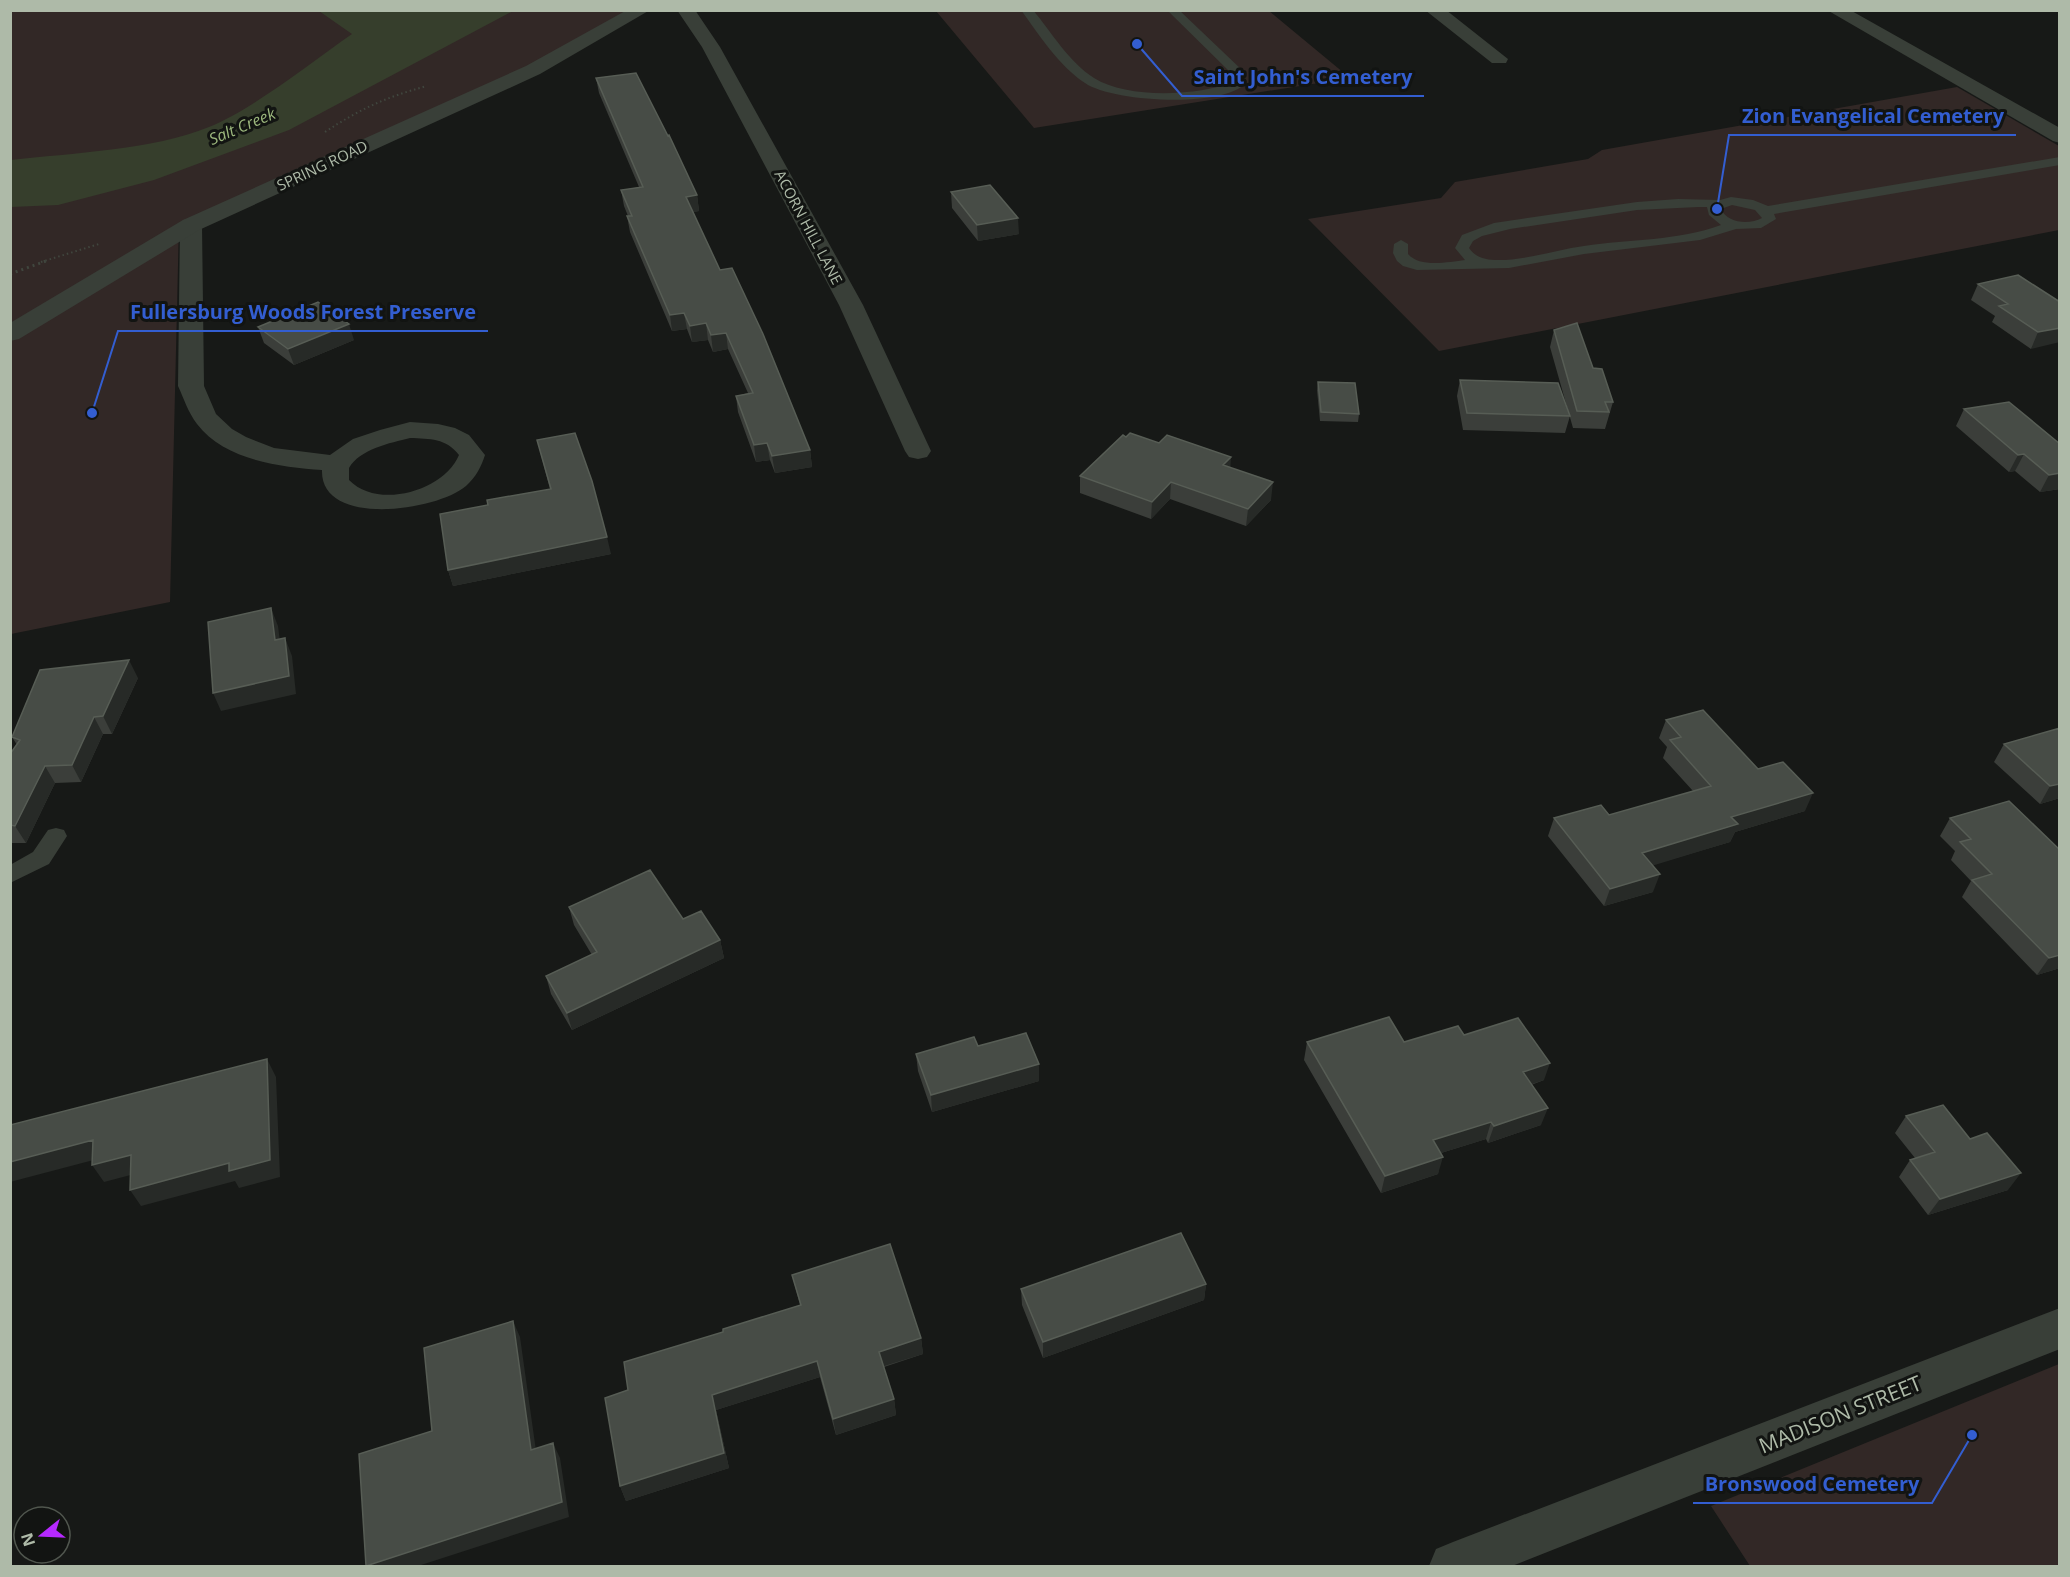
<svg xmlns="http://www.w3.org/2000/svg" width="2070" height="1577" font-family="'Open Sans',sans-serif">
<rect width="100%" height="100%" fill="#171917"/>
<path fill="#322826" d="M11,11h624l-74,41 -382,172 -9,378 -159,32z
M936,11h333l81,67 -316,50z
M1957,87l102,59v84l-620,121 -131,-132 133,-21 14,-16 133,-23 14,-9z
M2059,1364v202h-309l-39,-60z"/>
<path fill="#363e2c" d="M319,11h194l-224,119 -135,50 -96,25 -47,2v-47c60,-7 142,-10 198,-33 46,-19 101,-64 143,-93z"/>
<g fill="none" stroke-linecap="round" stroke-linejoin="round">
<path stroke="#40463e" stroke-width="2" stroke-dasharray="1.5 3" stroke-linecap="butt" d="M325,132c35,-23 61,-35 102,-46
M41,262l58,-18"/>
<path stroke="#40463e" stroke-width="3" stroke-dasharray="2 4" stroke-linecap="butt" d="M10,274l36,-13"/>
<path fill="#393f38" fill-rule="evenodd" d="M1021,10h12c19,23 36,52 61,68 33,21 104,18 139,4v-7l-66,-65h12l64,61 2,13c-24,24 -133,18 -160,-1 -26,-17 -46,-48 -64,-73z
M2060,157v8l-286,49 2,5 -15,9 -25,1 -36,11 -116,14 -75,14 -92,2 -14,-4 -6,-5 -4,-8 1,-9 7,-4 7,4v10c12,14 40,8 57,6l-10,-12 7,-13 32,-12 143,-21 41,-3 42,1 11,-3 22,3 15,6zM1732,205l23,5 7,8c-13,7 -35,5 -41,-9zM1698,207h9l2,8 12,10c-43,16 -91,14 -137,21 -29,4 -57,14 -86,14 -12,0 -22,-2 -29,-12l4,-7 9,-5 28,-7 127,-19z
M56,828l8,2 3,6 -18,28 -39,19v-18l23,-13 15,-22z"/>
<path fill="#393f38" fill-rule="evenodd" d="M677,10h18l25,37 143,258 68,146 -4,6 -9,2 -9,-2 -4,-6 -66,-146 -137,-258z
M1425,10h21l62,49 -2,4h-14z
M1827,10h23l210,118v15l-7,-2z
M191,218l8,2 3,5 2,161 12,28 16,15 14,8 28,11 56,7 23,-16 27,-9 30,-8 28,2 17,4 14,7 16,20c-4,12 -9,22 -19,31 -29,25 -146,42 -144,-16 -42,-3 -98,-10 -125,-46 -9,-12 -13,-25 -19,-38l2,-161 3,-5zM410,438c20,1 36,0 49,17 -15,36 -81,55 -110,25v-12c11,-19 41,-25 61,-30z
M2060,1308v41l-548,217h-83l7,-17 17,-7z"/>
<path fill="#393f38" fill-rule="evenodd" d="M627,10h23l-110,64 -341,156 -180,109 -9,2v-18l173,-103 343,-154z"/>
</g>
<path fill="#3b3e3a" d="M596,78l101,117 2,16 -6,1 27,58 90,180 2,17 -37,6 -5,-13 -14,2 -18,-50 -2,-16 12,-3 -20,-44 -15,3 -5,-12 -16,2 -5,-13 -15,2 -42,-99 -3,-16h1l-4,-10 -3,-16 18,-3 -40,-94z
M951,192l68,42 -41,7 -26,-33z
M1978,284l82,18 -29,47 -39,-27 3,-6 -24,-16z
M258,327l96,13 -60,25 -30,-22z
M1554,330l39,38 20,34 -8,27 -32,-1 -23,-81z
M1460,380l110,36 -5,17 -102,-3 -6,-34z
M1318,382l41,32 -1,8 -38,-1 -3,-31z
M1964,409l96,35v45l-20,3 -25,-21 -6,1 -53,-46z
M537,440l74,114 -158,32 -5,-16 40,-65 62,-16z
M1230,468l41,32 -25,26 -76,-27 -19,20 -71,-26v-17z
M138,678l-26,56h-9l-22,48 -26,1 -29,60h-16v-89l7,-9 -5,-8z
M1666,720l92,49 47,42 -70,21 -5,10 -78,23 1,27 -49,14 -56,-70 6,-18 55,-3 84,-24 -30,-33 4,-11 -8,-9z
M2060,728v70l-20,6 -46,-42 10,-18z
M2009,801l51,167 -23,7 -75,-78 9,-16 -20,-21 4,-9 -15,-15 10,-18z
M569,907l114,12 37,21 4,18 -152,72 -21,-36 -5,-18 46,-21 -18,-30z
M1307,1042h97l140,38 -13,5 10,40 -53,18 -2,-4 -45,14 -3,21 -57,19 -77,-133z
M978,1046l61,18v17l-107,31 -14,-41 -2,-17z
M1906,1116l64,23 38,51 -80,25 -29,-38 11,-17 5,-2 -20,-25z
M792,1275l129,63 2,16 -39,13 10,32 2,16 -60,20 -16,-58 -104,33 13,58 -103,33 -6,-15 8,-96 95,-58 77,-27z
M1206,1284l-2,16 -161,58 -21,-53 -1,-16z"/>
<path fill="#272a27" d="M697,195l2,16 -11,2 -2,-16z
M1018,218l1,16 -41,7 -1,-16z
M684,313l3,16 -15,2 -2,-16z
M706,323l2,17 -16,2 -2,-16z
M349,324l5,16 -60,25 -6,-16z
M2060,328v14l-29,7 7,-17z
M726,333l2,16 -15,3 -2,-17z
M767,443l3,17 -14,2 -2,-17z
M810,450l2,17 -37,6 -3,-17z
M2024,454l-9,17 -6,1 9,-17z
M1231,457l-1,17 -7,-9z
M2060,473v16l-20,3 9,-17z
M1171,482l-1,17 -19,20 1,-17z
M1273,482l-2,18 -25,26 2,-17z
M607,537l4,17 -158,32 -5,-16z
M271,608l7,18 4,32 -7,-18z
M285,638l7,18 4,38 -75,17 -8,-18z
M129,660l9,18 -26,56 -9,-18z
M94,717l9,17 -22,48 -9,-17z
M45,766l10,17 -29,60 -11,-17z
M2060,784v14l-20,6 10,-18z
M1813,793l-8,18 -70,21 -5,10 -95,29 7,-18 89,-36z
M1660,874l-7,18 -49,14 6,-17z
M720,940l4,18 -152,72 -5,-17z
M2060,955v13l-23,7 12,-17z
M267,1059l9,18 4,100 -41,11 -4,-7 -94,25 -11,-16z
M1550,1063l-6,17 -27,9 6,-17z
M1039,1064v17l-107,31 -1,-17z
M1548,1108l-7,17 -53,18 6,-17z
M1491,1122l-5,17 -58,18 5,-17z
M93,1140l12,17 -95,25v-20z
M131,1155l11,17 -38,10 -12,-17z
M1443,1157l-5,17 -57,19 4,-17z
M2021,1173l-13,17 -80,25 12,-16z
M1206,1284l-2,16 -161,58v-16z
M513,1321l7,16 18,128 -7,-15z
M921,1338l2,16 -42,13 -2,-15z
M817,1361l3,16 -104,33 13,58 -103,33 -6,-15 92,-91z
M894,1399l2,16 -60,20 -3,-16z
M553,1443l7,15 9,59 -151,49h-52z"/>
<path fill="#474c46" stroke="#575d55" stroke-width="1.5" d="M636,73l32,63 1,-1 28,60 -11,2 34,73 12,-2 31,66 47,116 -38,6 -5,-13 -13,2 -18,-49 17,-3 -27,-60 -15,2 -5,-12 -16,3 -6,-13 -14,2 -43,-99h5l-11,-26 22,-3 -47,-109z
M990,185l28,33 -41,7 -26,-33z
M2018,275l42,27v26l-22,4 -39,-26 9,-2 -30,-20z
M318,302l31,22 -61,25 -30,-22z
M1577,323l16,45 9,1 11,33h-8l4,10 -32,-1 -23,-81z
M1460,380l98,3 12,33 -103,-3z
M1318,382l37,1 4,31 -38,-2z
M2009,402l51,42v29l-11,2 -25,-21 -6,1 -54,-46z
M575,433l17,48 15,56 -159,33 -8,-56 48,-9 -1,-5 64,-11 -14,-49z
M1130,433l29,10 8,-8 64,22 -8,8 50,17 -25,27 -77,-27 -19,20 -72,-26 43,-41 3,2z
M271,608l4,32 10,-2 4,38 -76,17 -5,-71z
M129,660l-26,56 -9,1 -22,48 -27,1 -30,60 -5,-1v-71l10,-14 -8,-3 28,-67z
M1703,710l55,59 25,-7 30,31 -82,24 7,7 -96,29 18,21 -50,15 -56,-71 47,-13 8,10 102,-29 -41,-46 11,-3 -15,-17z
M2060,728v56l-10,2 -46,-42z
M2009,801l51,49v105l-11,3 -77,-78 20,-6 -32,-32 11,-3 -21,-21z
M650,870l33,49 18,-8 19,29 -153,73 -21,-37 51,-24 -28,-45z
M1389,1017l15,25 54,-16 6,9 54,-17 32,45 -27,9 25,36 -54,18 -3,-4 -58,18 10,17 -58,19 -78,-134z
M1026,1033l13,31 -108,31 -15,-41 58,-17 4,9z
M267,1059l3,101 -41,11v-8l-99,27 1,-35 -39,10 1,-25 -83,22v-37z
M1943,1105l27,34 17,-6 34,40 -81,26 -30,-39 25,-8 -29,-36z
M1181,1233l25,51 -163,58 -22,-53z
M890,1244l31,94 -42,14 15,47 -61,20 -16,-58 -105,34 12,58 -104,33 -15,-88 23,-8 -4,-28 99,-30v-3l78,-24 -9,-30z
M513,1321l18,129 22,-7 9,59 -196,64 -7,-112 73,-23 -8,-83z"/>
<g text-anchor="middle" dominant-baseline="central" stroke-width="6" stroke-linejoin="round" paint-order="stroke">
<g font-size="15" fill="#aebaa8" stroke="#121412">
<text transform="translate(322 165) rotate(-25)">SPRING ROAD</text>
<text transform="translate(809 227) rotate(62)">ACORN HILL LANE</text>
</g>
<g font-size="16" font-style="italic" fill="#9cb77d" stroke="#121412">
<text transform="translate(242 126) rotate(-23)">Salt Creek</text>
</g>
<g font-size="21" fill="#aebaa8" stroke="#121412">
<text transform="translate(1840 1414) rotate(-22)">MADISON STREET</text>
</g>
</g>
<path fill="none" stroke="#335ed1" stroke-width="2" d="M1137 44L1182 96H1424M1717 209L1729 135H2016M92 413L118 331H488M1972 1435L1932 1503H1693"/>
<g fill="#335ed1" stroke="#121412" stroke-width="2">
<circle cx="1137" cy="44" r="6"/>
<circle cx="1717" cy="209" r="6"/>
<circle cx="92" cy="413" r="6"/>
<circle cx="1972" cy="1435" r="6"/>
</g>
<g font-size="20" text-anchor="middle" font-weight="bold" fill="#335ed1" stroke="#121412" stroke-width="6" stroke-linejoin="round" paint-order="stroke">
<text x="1303" y="84">Saint John's Cemetery</text>
<text x="1873" y="123">Zion Evangelical Cemetery</text>
<text x="303" y="319">Fullersburg Woods Forest Preserve</text>
<text x="1812" y="1491">Bronswood Cemetery</text>
</g>
<rect width="2070" height="1577" fill="none" stroke="#aebaa8" stroke-width="24"/>
<g transform="translate(42 1535) rotate(252)"><circle r="28" fill="#121412" stroke="#50564e" stroke-width="1.5"/>
<path d="M0-4.5L10 22L0 15L-10 22Z" fill="#b629ff"/>
<text y="-9" font-size="16" font-weight="bold" text-anchor="middle" fill="#aebaa8">N</text>
</g>
</svg>
